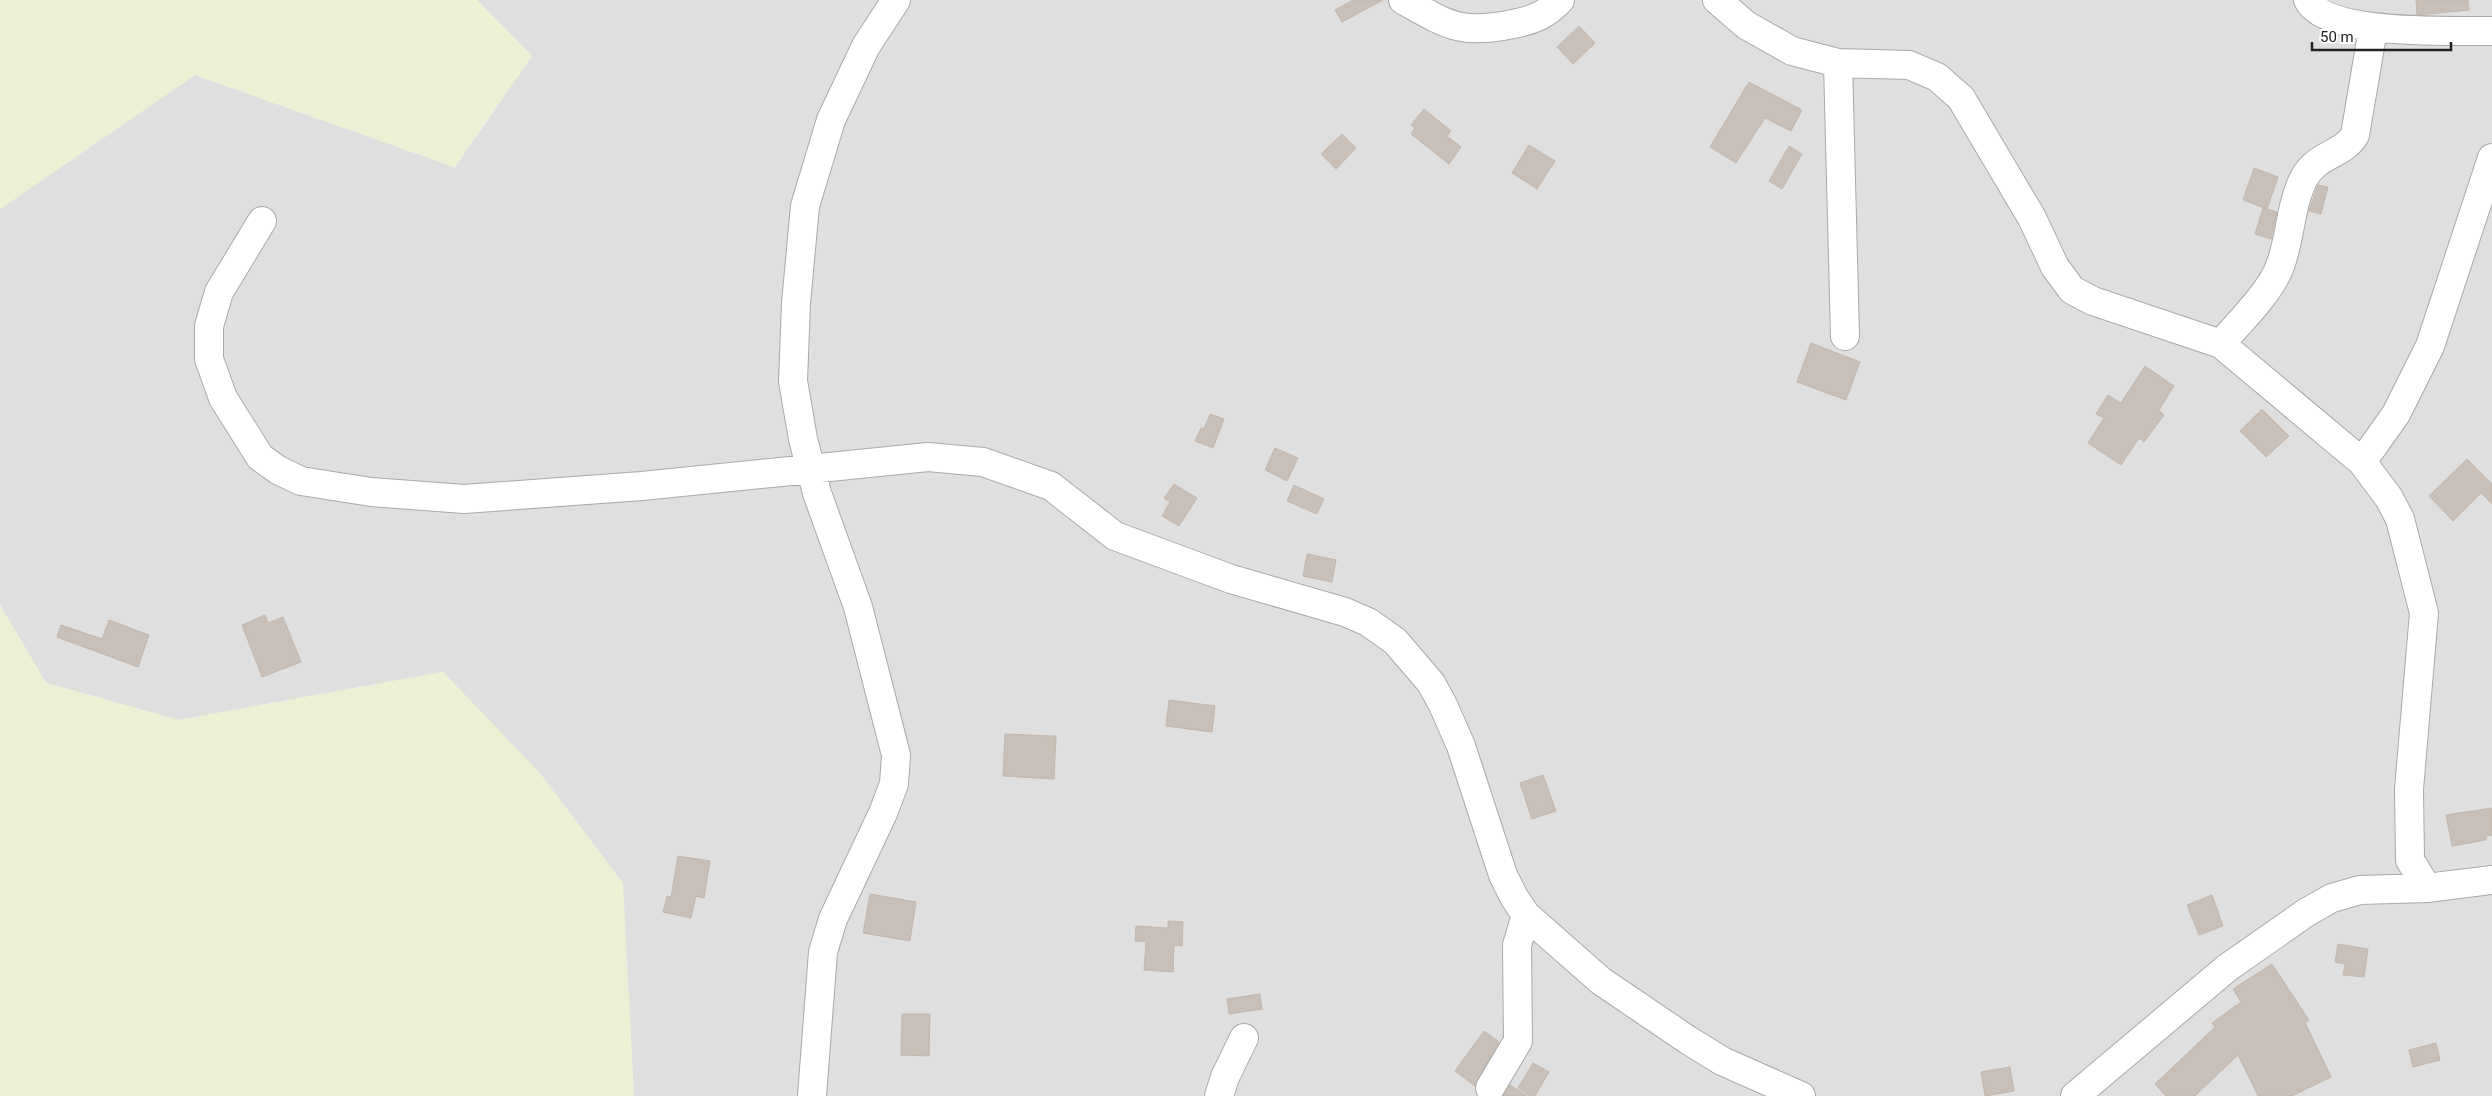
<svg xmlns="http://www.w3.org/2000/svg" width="2492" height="1096" font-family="Roboto,sans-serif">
<rect width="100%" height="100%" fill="#f2efe9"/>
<path fill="#e0dfdf" d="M477,0h2015v1096h-1858l-12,-213 -179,-211 -264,48 -133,-37 -46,-78v-396l195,-134 260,92 77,-111z"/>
<path fill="#eef0d5" d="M0,0h477l55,56 -78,111 -259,-92 -195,134z
M0,605l46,78 133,37 264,-48 96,100 84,111 11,213h-634z"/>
<path fill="#c7bfb8" stroke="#c4b6ab" d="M1353,0h30l-41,22 -7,-12z
M2416,0h52l1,10 -52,5z
M1579,26l16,17 -22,21 -16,-17z
M1749,82l53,28 -11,21 -26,-13 -29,45 -26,-16z
M1424,109l27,22 -4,5 14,11 -12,17 -38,-30 4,-6 -4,-3z
M1342,134l14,14 -20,21 -15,-15z
M1529,145l26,16 -18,28 -25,-16z
M1789,146l13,8 -20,35 -13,-8z
M2254,168l24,9 -11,32 -24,-9z
M2318,185l10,2 -7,27 -12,-3z
M2263,208l14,4 -6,27 -16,-5z
M1811,343l49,19 -14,38 -49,-18z
M2145,366l29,20 -15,24 5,5 -20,27 -5,-4 -18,27 -33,-22 16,-25 -8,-4 12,-19 13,8z
M2262,409l27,27 -23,21 -26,-26z
M1210,414l14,5 -11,29 -18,-7 6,-13 3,1z
M1275,448l23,10 -11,23 -22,-11z
M2467,459l25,25v20l-11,-11 -28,28 -24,-25z
M1174,484l23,14 -18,28 -17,-10 8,-14 -6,-4z
M1294,485l30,14 -7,15 -30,-13z
M1307,554l29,6 -4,22 -29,-6z
M265,615l3,8 15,-6 18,45 -39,15 -20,-52z
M109,620l40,15 -11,32 -81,-30 4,-12 41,14z
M1169,700l46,6 -3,26 -46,-6z
M1005,734l51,2 -2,43 -51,-3z
M1543,775l13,36 -24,8 -12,-36z
M2492,808v27l-6,1v4l-34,6 -6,-31z
M678,856l32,5 -6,37 -8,-2 -5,22 -28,-6 4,-16 4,1z
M870,894l46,8 -6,39 -47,-8z
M2212,895l11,31 -24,9 -12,-30z
M1168,921l15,1 -1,24 -8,-1 -1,27 -29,-2 2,-28 -11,-1 1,-15 32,2z
M2338,944l30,5 -4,28 -21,-2 2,-11 -10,-2z
M2272,964l37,56 -4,2 26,55 -39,19h-34l-20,-41 -43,41h-29l-11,-12 60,-57 -3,-4 29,-21 -8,-13z
M1260,994l2,15 -33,5 -2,-15z
M902,1014h28l-1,42 -28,-1z
M1484,1031l15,11 -24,44 -20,-15z
M2436,1043l4,17 -27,7 -4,-17z
M1533,1063l16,9 -14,24h-5l-12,-8z
M2010,1067l4,24 -29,5 -4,-24z
M1510,1085l17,11h-24z"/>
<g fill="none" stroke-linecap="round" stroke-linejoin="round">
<g stroke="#a9a9a9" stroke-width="30">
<path id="minor" d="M1403,0c45,25 57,35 110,24 20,-4 33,-9 47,-24
M1717,0l29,25 46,26 46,12 71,2 28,12 24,21 71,120 23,49 17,23 21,11 128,43 141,118 27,36 11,21 24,94 -15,176 1,71 17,28
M2308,0c18,37 146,30 184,31
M1838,63l7,273
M262,221l-43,71 -10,34v33l14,39 37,59 18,13 23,11 70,11 93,7 178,-13 286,-29 55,5 68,24 64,50 116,43 114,33 23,10 27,19 36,42 12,22 18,41 42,129 11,22 12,18 75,66 87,59 34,21 79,35
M2221,344c19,-23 44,-46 57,-73 13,-29 11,-64 26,-93 14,-25 38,-22 51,-43l18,-106
M2362,462l34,-48 34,-68 62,-188
M1490,1088l28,-47 -1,-96 9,-30
M812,1096l11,-144 10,-33 50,-106 11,-29 2,-29 -38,-148 -41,-114 -14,-54 -10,-58 3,-78 9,-97 26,-86 35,-74 30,-46
M1219,1096l6,-19 19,-39
M2075,1096l152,-128 80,-56 25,-14 28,-8 67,-2 65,-8"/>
</g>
<use href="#minor" stroke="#fff" stroke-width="28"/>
</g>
<path d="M2312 42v8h139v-8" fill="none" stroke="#222222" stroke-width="2.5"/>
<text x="2320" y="42" font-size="15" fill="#222222" stroke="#ffffff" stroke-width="4" paint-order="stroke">50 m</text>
</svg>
